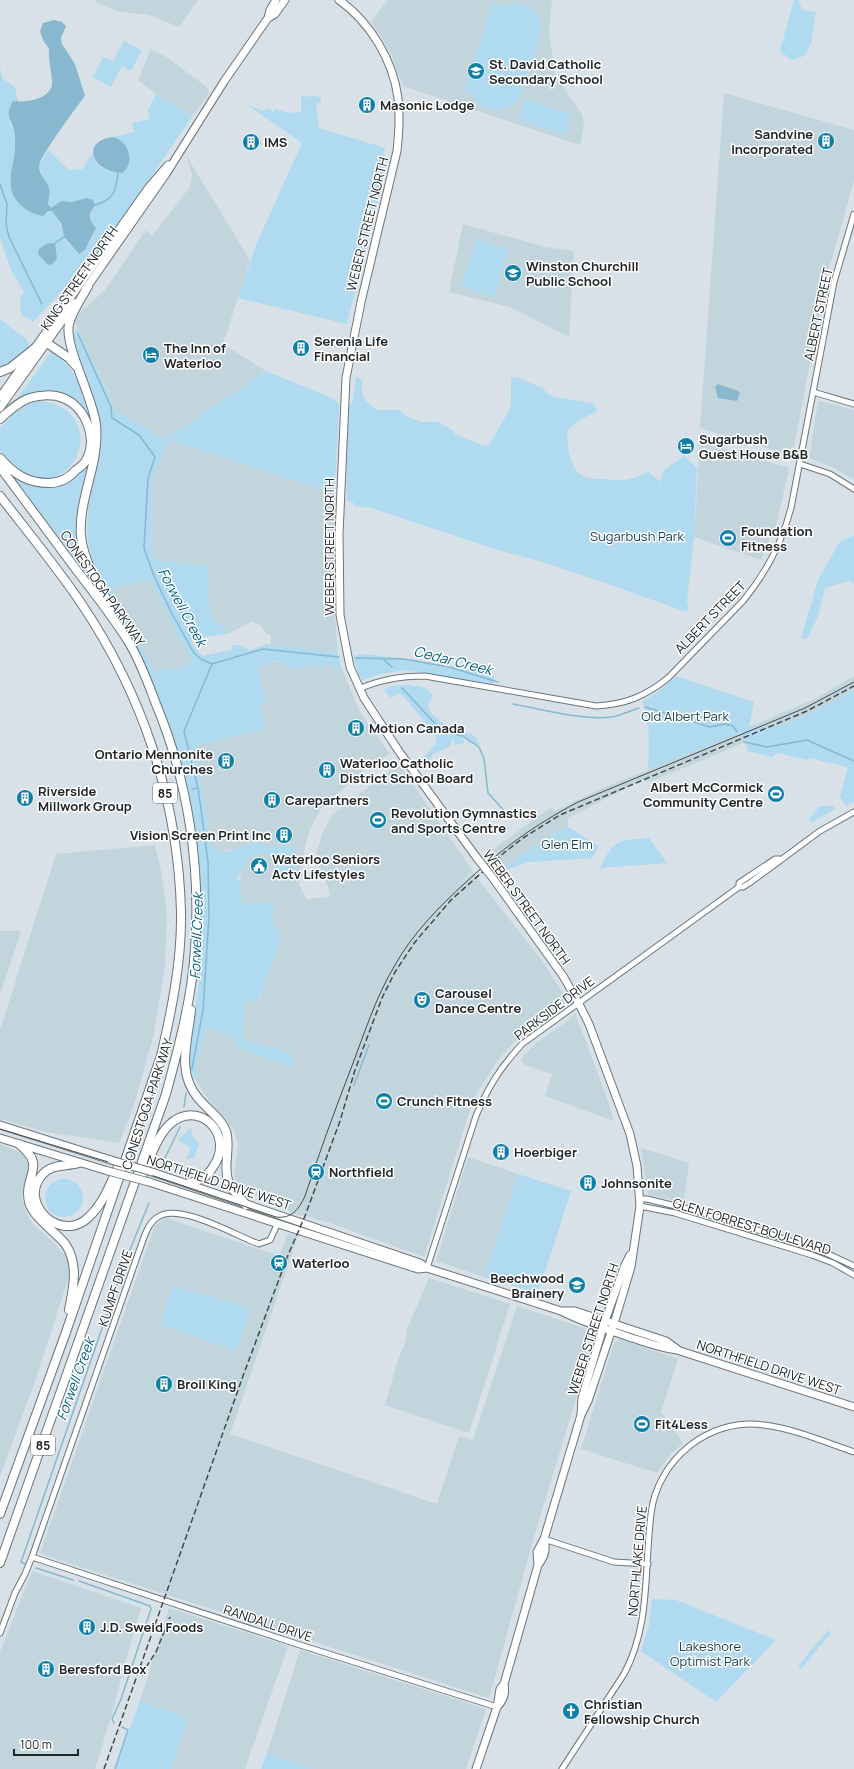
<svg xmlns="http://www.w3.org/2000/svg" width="854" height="1769" font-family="Manrope,sans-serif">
<rect width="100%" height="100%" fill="#d7e1e7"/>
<path fill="#c2d5dd" d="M93,0h105l-19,27 -30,-12 -33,-4z
M388,0h164l-3,32 6,43 27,39 2,12 -4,19 -177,-59 -13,-35 -19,-30z
M151,49l17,9 40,30 1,5 -17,24 -36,-23 -18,-14z
M724,93l130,37v51l-28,98 -32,168 -11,6 -83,-25z
M187,157l63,103 -27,84 43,27 -101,68 -48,-27 -44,-93 32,-29 41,-60 6,6 38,-49 2,-12z
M463,224l82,23 29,4 -5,86 -59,-30 -61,-15z
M821,401l33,9v70l-20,-12 -25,-10 9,-55z
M168,440l163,52 4,-6 -1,123 4,44 -67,-8v-10l-4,-1 -7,-9 -8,-4 -22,12 -16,-13 -4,-11 -4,-43 -54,-7 -1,-79z
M700,441l89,27 -12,55 -16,37 -67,-23z
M150,579l43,83 -6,4 -33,6 -42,-84z
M273,661l13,3 28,-1 1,4 15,-3 7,4 4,-1 19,45 30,42 -21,12 -47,41 -12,22 -6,22 -5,33 7,15 24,-2 -2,-10 -13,-28 7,-25 10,-19 67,-51 74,107 -23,20 23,-18 70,89 25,39 -55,42 -15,17 -20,31 -11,28 -43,138 -91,-33 -23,-7 -15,-3 -52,-24 -9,-13 4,-33 -4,-14 -30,-36 -7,-12v-24l9,-30 39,-27 14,-2 3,-5 15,-64 -4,-3 2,-4 -4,-8 6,-13 -36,2 -1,-24 3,-32 -22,3 -12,-5 2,-3 -16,-94 2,-4 56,-13 5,1 2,-29 6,-2 -8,-32 6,-7z
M854,676v14l-41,22 -98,43 -66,27 -7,-2 -74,38 -1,8 -51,33 -16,13 -15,-21 9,-2 57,-42 4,4 45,-22 144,-57 5,-5 66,-28z
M155,845l7,31 5,37 -2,53 -11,68 -21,74 -14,35 -73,-11 -46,-13v-89l56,-176z
M0,931h21l-21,63z
M575,1013l28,74 11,34 -69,-25 7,-22 -27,-9 -4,-6 15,-16 29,-20z
M0,1144l31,13 -8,32 -1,10 4,13 6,11 23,21 14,16 2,10 -36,111 -35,95z
M641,1148l48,15 -5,39 -36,-7z
M468,1157l50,17 -34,103 -48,-16z
M166,1218l113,38 9,-23 10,3 -68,198 207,70 22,-68 14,4 44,-134 76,25 2,5 -61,201 -45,161 -449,-144 115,-329z
M429,1278l81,26 -41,129 -84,-28 12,-42 9,-23 1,-11z
M620,1339l58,20 -17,53 22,31 -12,11 -14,19 -76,-24 33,-106z
M32,1571l109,37 -15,52 -14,54 -17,55h-95v-117z
M169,1608l119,38 -43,123h-74l17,-51 -48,-17z
M300,1650l186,59 -20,60h-204z"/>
<path fill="#afdaef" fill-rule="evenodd" d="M794,0l5,1 3,9 14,2 -5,32 -7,12 -12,4 -12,-9z
M493,2l5,2 -1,3c16,-7 40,-4 44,17 1,9 -15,63 -21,73 -5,9 -16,13 -26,12 -12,0 -20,-8 -25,-19l-1,2 -4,-1z
M124,41l18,9 -11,21 -9,-5 -11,21 -18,-10 10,-20 10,4z
M0,67l2,11 13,9 3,15 -5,-1 -3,23 4,7 1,15 -4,41 37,24h4c8,7 8,16 12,26 2,6 9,9 12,15h6l10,-13 4,-11 -6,-8 2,-10 -5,-12 -15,4 -11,-1 -10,7 -3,-4c4,-21 -5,-20 -9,-38l9,-16 21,20 14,-1 9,-16c5,15 14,19 30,20 6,-15 10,-20 -2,-34l-12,-1 26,-6 -2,-9 18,-4 -2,-9 8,-16 36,23 -88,128 -71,77 -12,-8 -1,-14 4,-8 -14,-24 -10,-31z
M301,95l9,2 5,-2 6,3v5h-5l3,25 66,20 -3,14 5,1 -40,161 -109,-26 18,-53 46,-102 -53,-37v-1l13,6 6,-2 5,3 2,-3 14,4 12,-1z
M525,99l46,15 -6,21 -47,-15z
M477,240l31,9 -13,47 -34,-9z
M1,320l26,20 2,5 -17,18 -12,6v-48z
M77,328l40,84 48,27 101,-68 68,28 5,5 -4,82 -4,6 -162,-52 -18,40 1,79 55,7 3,43 4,11 16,13 -38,6v4l10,13 30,-6v-5h8l10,5 18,-6 70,9 3,14 -6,2 -5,-5 -15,4 -1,-5 -22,7c-12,-12 -22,-12 -34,0l8,33 -6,1 5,22 -7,7 -5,-1 -55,13 1,4h-4l16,94 -2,3c4,1 8,5 12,5 15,3 32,-14 46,-5l27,1 4,21 -25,5 7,-19c-31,-2 -29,-1 -43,25l3,1 2,24 35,-2 -6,13 4,8 -2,4 6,5 2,8 -15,38 -4,16 -7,8 -10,-1 -3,38 49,14 3,15 -60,-22 3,-8 -31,-10 -9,30v24l-7,-13 -2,-14 11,-72 2,-76 -11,-103 -19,-74 -24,-57 -55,-109 -5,-31 1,-25 11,-54 1,-25 -5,-28 -23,-64zM150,579l42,83 -5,4 -33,5 -42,-83z
M51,352c30,18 34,45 41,77l-17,-26 -40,-10 -20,9z
M356,376l6,4v13l3,7 11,10h23l8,7 16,5h16l13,8 4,5 29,11 4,-1 22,-38v-30l8,1 23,10 9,8 8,2 34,5 4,8 -17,9 -13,10c0,16 2,43 21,48 5,1 11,1 16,1 22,2 24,2 44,-7l13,10 2,-11 21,-15 13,12 -3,69 -7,64 2,8 -3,3 -78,-28 -72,-24 -38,-10 -127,-42 -17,-2 -1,-4 -6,-2 -1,-41 3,-55h3z
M39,401c71,7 40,97 -13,75 -11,-5 -19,-18 -26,-26v-22c16,-15 15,-22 39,-27z
M93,448l-14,85 18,57 -86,-114 2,-1 19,10 15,1 13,-2z
M854,535v50l-3,-5 -26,8 -7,28 -11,23 -6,-1 17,-58 21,-37z
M363,654c46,4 86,11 131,22v8l-89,-14 -25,4 -17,6 -4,-4 -6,-20z
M676,676l78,26 -5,25 33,-2 31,-13 41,-22v112l-8,4 -6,-9 8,-30 -39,-9 -1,2 -30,-7 -6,4 -24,-6c-3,-6 -1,-12 -5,-19l-95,38c1,-24 3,-46 -6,-68l17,-11z
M405,685c10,1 25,0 28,13l-5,6 1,7 4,4 19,15 20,4 5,5 2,6 -10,-2 -6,-7h-2h2l1,7 -9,2 -2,-7 -3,8 -18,9 -2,7 -3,1 -4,-5c5,-7 12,-11 14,-18l-2,-6 -30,-36 -6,-5 -8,5 -7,-8 7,-4z
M820,806h13l2,3 -24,14 -2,-4z
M567,826l32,20 -7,12 -64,4 -28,10 16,-13z
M649,838l18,25 -67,5c15,-30 17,-27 49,-30z
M191,1128l1,8 7,7 -5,15 -8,1 5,-11 -13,-8z
M518,1174l53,17 -33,103 -54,-17z
M45 1198a19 19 0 1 1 38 0a19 19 0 1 1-38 0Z
M173,1285l78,24 -15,42 -76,-26z
M652,1599l24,1 100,40 -60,62 -75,-51 8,-26z
M829,1630l2,3 -30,36 -3,-2 15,-20z
M140,1701l48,17 -17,51h-56z
M267,1753l47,16h-53z"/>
<path fill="#88b8cf" d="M54,20l8,2 4,4 -5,12 1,6 13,20 10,32c-8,10 -45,60 -46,70 0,10 8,14 10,22 1,5 0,11 -1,16l3,4 10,-7 11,1 15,-4 6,2 2,5c-7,10 -7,14 1,23l-11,22 -6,4 -15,-17 -3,-14 -9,-12h-4l-5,5c-14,-2 -31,-14 -32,-30 -2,-14 5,-29 4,-43 0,-4 0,-9 -1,-13 -4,-13 -9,-15 -1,-29 12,2 39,-2 39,-18 0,-12 -4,-22 -3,-34l-6,-9 -3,-9 3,-8z
M113,137c16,4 23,26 9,36 -33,-2 -40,-33 -9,-36z
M55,243l2,16 -6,6 -4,-1 -9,-10 1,-5 7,-5z
M718,384l20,7 2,2 -3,8 -19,-3 -3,-11z"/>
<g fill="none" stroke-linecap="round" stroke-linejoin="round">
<path stroke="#88b8cf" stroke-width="1.5" d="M0,184l7,20 -1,20 3,13 33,67
M95,205c19,-5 21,-14 23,-32
M55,243l9,-6
M78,334l33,73 1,11 27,17 16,22 -7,21 -4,70 10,28 17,36 23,41 7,6 11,5
M356,658l48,1 45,8 49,15
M383,659l9,8
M212,664l51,-15 76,8
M402,688l40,43 21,5 16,11 5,12 4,34 22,24
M513,704c28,5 72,17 99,13 9,-2 18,-6 27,-9
M645,707l65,20 15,-3 8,2 4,6
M744,742l23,5 40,-7 47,21
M192,789l6,-1
M192,1069l11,-59 6,-94 -1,-55 -10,-73 -14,-57 28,-67
M354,1085l15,-40
M184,1107l2,-14
M165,1158l15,-31
M25,1564l-4,-2 104,-300 24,-59
M36,1568l37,12
M79,1581l71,25 1,3 -30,90 -9,20 2,4
M115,1769l13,-39 -6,-3"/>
<g stroke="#6c757a" stroke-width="7">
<path id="minor" d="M813,392l41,12
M800,464l30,10 24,15
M359,689c22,-10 42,-13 66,-13l171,30c30,-2 48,-9 72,-28l75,-77c23,-28 39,-57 48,-93l43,-226 20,-68
M739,887v-4l36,-24h5
M640,1199h7l53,13 67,21 59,20 28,13
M640,1206l35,7 137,42 21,8 21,12
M427,1268l49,-152c12,-29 24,-48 46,-72l217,-157h4l8,-5 69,-51 34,-19
M544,1539l70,23 34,2
M32,1557l265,87 200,63
M0,1633l15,-40 10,-19 7,-17 106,-303c5,-12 8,-30 20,-37 21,-15 78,19 101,27l11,-4 7,-15
M562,1769l62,-95c27,-50 20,-105 27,-160 6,-54 58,-97 113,-89 31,4 61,17 90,27"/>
</g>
<g stroke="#6c757a" stroke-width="9">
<path id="major" d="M339,0c31,22 54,60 59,98 2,18 1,35 -1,53l-36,151 -15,76 -7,156 1,81 10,52 14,31 34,52 79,108
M268,18l7,-4 10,-14
M85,290l81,-116 59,-94 43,-62 2,-8 6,-10
M0,397l149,-210 19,-22
M0,408l75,-105
M492,877l71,99 15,26 11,22 41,110 7,32 3,40 -9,61 -15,50 -28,84 -7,14
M0,1125l111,35
M0,1138l108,33
M152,1172l268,91 7,5 134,43c21,11 45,18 68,26 16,5 31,11 48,13l177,57
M149,1182l269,87 9,-1
M563,1311h12l91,30 11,8
M538,1565l-1,-13 7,-13 37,-124 1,-17 23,-77 20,-56 5,-10
M497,1707c6,-6 9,-14 7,-23l34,-119c6,-7 9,-16 6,-26
M476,1769l21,-62 3,-18 4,-5"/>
</g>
<g stroke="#6c757a" stroke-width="10">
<path id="highway" d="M88,286c-6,12 -16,25 -19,38 -5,22 24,73 27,101 4,39 -18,73 -15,111 3,28 20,53 33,77
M47,343l22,15 7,8
M0,372l10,-4 25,-20
M0,419c8,-7 19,-18 30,-21 9,-3 23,-4 33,0 23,9 36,42 22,64 -2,3 -6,6 -9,8 -7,8 -17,13 -27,13 -22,0 -35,-9 -49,-25
M0,467c26,35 52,70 78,105 17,22 35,45 50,69 12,19 20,42 28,63 32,77 45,162 39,245 -3,49 -16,97 -29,145l-166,469
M0,496c27,35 56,70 81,107 62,92 97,197 100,308 1,48 -9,98 -20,145l-96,279 -65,179
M191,1010c-3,31 -15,62 7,88 9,11 23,20 28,33 5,17 -3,33 2,49 3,11 12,16 18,25
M19,1144c29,23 4,31 10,58 2,9 11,17 18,24 6,6 14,12 19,19 13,21 7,43 3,65
M79,1163c-13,4 -27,0 -37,12 -23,26 14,65 42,46 17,-12 26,-36 34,-54
M142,1176c8,-17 14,-38 27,-51 29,-28 67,10 44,42 -6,10 -13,14 -24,16"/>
</g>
<use href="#minor" stroke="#fff" stroke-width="5"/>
<use href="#major" stroke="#fff" stroke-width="7"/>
<use href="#highway" stroke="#fff" stroke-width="8"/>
<path stroke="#44494b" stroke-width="1" d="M0,1129l151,46 125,42c16,2 23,-8 29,-21 14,-42 29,-84 45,-125 14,-36 25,-73 45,-106 18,-32 44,-58 70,-82 38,-35 68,-57 113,-81l227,-94 49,-26"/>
<path stroke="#44494b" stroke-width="1.5" stroke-dasharray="6 3" stroke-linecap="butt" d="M141,1675l15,-23 14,-35
M104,1769l139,-393 45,-121 17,-39 35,-95 15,-51 27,-72 13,-26 20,-30 36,-42 54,-48 18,-14 37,-23 247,-104 47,-25"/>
<g stroke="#6c757a" stroke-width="9" stroke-linecap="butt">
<path id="major-bridge" d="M477,858l15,19
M111,1160l41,12
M108,1171l41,11"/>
</g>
<use href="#major-bridge" stroke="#fff" stroke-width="7"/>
</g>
<defs>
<g id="school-disc" transform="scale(0.9)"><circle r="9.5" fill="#0f7fa7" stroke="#fff"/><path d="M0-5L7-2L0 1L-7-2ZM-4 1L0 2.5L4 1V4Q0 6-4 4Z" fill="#fff"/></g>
<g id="building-disc" transform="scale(0.9)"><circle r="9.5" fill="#0f7fa7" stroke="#fff"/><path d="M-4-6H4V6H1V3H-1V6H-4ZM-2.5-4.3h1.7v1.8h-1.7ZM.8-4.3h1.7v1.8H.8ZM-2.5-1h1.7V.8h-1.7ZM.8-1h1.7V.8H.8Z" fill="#fff"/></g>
<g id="hotel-disc" transform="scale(0.9)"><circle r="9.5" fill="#0f7fa7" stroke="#fff"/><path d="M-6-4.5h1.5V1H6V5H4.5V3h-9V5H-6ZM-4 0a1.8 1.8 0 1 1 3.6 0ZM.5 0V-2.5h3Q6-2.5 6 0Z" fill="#fff"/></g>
<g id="stadium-disc" transform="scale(0.9)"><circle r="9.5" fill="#0f7fa7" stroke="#fff"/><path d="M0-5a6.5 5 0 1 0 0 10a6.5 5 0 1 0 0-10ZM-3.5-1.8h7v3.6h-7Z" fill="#fff"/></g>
<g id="civic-disc" transform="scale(0.9)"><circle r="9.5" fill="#0f7fa7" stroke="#fff"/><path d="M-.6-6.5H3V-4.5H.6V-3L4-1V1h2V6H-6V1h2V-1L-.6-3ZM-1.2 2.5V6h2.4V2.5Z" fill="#fff"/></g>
<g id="theatre-disc" transform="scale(0.9)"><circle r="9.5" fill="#0f7fa7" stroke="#fff"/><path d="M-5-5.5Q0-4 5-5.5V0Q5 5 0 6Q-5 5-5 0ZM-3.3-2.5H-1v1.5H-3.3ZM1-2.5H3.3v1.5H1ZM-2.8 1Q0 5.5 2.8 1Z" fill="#fff"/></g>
<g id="station-disc" transform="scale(0.9)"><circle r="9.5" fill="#0f7fa7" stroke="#fff"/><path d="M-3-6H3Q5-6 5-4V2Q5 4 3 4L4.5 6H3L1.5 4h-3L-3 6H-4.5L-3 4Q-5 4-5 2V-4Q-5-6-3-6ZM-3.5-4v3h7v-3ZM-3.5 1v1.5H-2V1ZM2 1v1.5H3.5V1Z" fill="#fff"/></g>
<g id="church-disc" transform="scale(0.9)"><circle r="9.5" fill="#0f7fa7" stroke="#fff"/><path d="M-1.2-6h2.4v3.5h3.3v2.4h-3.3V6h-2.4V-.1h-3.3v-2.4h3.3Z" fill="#fff"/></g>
</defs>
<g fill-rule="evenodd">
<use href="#school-disc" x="476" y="71"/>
<use href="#building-disc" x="367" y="105"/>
<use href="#building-disc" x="826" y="141"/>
<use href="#building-disc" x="251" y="142"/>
<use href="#school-disc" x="513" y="273"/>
<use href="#building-disc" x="301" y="348"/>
<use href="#hotel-disc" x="151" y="355"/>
<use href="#hotel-disc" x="686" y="446"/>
<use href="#stadium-disc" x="728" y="538"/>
<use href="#building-disc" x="356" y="728"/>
<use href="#building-disc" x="226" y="761"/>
<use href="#building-disc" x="327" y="770"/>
<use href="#stadium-disc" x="776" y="794"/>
<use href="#building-disc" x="25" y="798"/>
<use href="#building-disc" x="272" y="800"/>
<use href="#stadium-disc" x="378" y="820"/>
<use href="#building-disc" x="284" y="835"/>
<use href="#civic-disc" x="259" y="866"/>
<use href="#theatre-disc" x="422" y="1000"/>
<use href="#stadium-disc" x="384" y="1101"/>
<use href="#building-disc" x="501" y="1152"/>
<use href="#station-disc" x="316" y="1172"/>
<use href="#building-disc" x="588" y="1183"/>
<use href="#station-disc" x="279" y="1263"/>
<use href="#school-disc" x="577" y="1285"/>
<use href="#building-disc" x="164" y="1384"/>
<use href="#stadium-disc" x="642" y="1424"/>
<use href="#building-disc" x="87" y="1627"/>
<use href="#building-disc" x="46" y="1669"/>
<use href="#church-disc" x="571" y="1711"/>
</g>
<g text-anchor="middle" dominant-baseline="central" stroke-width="3" stroke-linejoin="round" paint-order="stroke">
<g fill="#fff" stroke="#646668" stroke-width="1">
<rect x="153" y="783" width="24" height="20" rx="3"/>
<rect x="31" y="1435" width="24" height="20" rx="3"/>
</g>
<g font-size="12" font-weight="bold" fill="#212527">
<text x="165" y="793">85</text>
<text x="43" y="1445">85</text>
</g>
<g font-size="13" font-weight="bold" fill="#212527" stroke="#fff" text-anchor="start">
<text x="489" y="64">St. David Catholic<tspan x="489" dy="15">Secondary School</tspan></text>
<text x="380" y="105">Masonic Lodge</text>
<text x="813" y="134" text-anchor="end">Sandvine<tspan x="813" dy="15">Incorporated</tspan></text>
<text x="264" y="142">IMS</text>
<text x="526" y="266">Winston Churchill<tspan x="526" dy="15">Public School</tspan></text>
<text x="314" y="341">Serenia Life<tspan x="314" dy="15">Financial</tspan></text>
<text x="164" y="348">The Inn of<tspan x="164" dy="15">Waterloo</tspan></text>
<text x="699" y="439">Sugarbush<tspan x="699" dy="15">Guest House B&amp;B</tspan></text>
<text x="741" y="531">Foundation<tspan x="741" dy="15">Fitness</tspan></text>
<text x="369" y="728">Motion Canada</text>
<text x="213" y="754" text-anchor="end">Ontario Mennonite<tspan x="213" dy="15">Churches</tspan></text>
<text x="340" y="763">Waterloo Catholic<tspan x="340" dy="15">District School Board</tspan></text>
<text x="763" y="787" text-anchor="end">Albert McCormick<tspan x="763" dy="15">Community Centre</tspan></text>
<text x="38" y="791">Riverside<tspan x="38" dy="15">Millwork Group</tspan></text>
<text x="285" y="800">Carepartners</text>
<text x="391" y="813">Revolution Gymnastics<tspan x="391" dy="15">and Sports Centre</tspan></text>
<text x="271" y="835" text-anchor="end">Vision Screen Print Inc</text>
<text x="272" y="859">Waterloo Seniors<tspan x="272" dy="15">Actv Lifestyles</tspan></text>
<text x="435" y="993">Carousel<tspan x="435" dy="15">Dance Centre</tspan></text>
<text x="397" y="1101">Crunch Fitness</text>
<text x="514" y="1152">Hoerbiger</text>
<text x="329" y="1172">Northfield</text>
<text x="601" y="1183">Johnsonite</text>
<text x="292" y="1263">Waterloo</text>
<text x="564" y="1278" text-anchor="end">Beechwood<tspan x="564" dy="15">Brainery</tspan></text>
<text x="177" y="1384">Broil King</text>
<text x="655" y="1424">Fit4Less</text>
<text x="100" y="1627">J.D. Sweid Foods</text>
<text x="59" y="1669">Beresford Box</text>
<text x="584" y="1704">Christian<tspan x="584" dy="15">Fellowship Church</tspan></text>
</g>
<g font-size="13" fill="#212527" stroke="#fff">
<text transform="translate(367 224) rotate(-76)">WEBER STREET NORTH</text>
<text transform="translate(79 278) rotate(-55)">KING STREET NORTH</text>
<text transform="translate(818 314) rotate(-78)">ALBERT STREET</text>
<text transform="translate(329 547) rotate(-90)">WEBER STREET NORTH</text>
<text transform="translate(103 588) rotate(55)">CONESTOGA PARKWAY</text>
<text transform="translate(710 617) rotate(-46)">ALBERT STREET</text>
<text transform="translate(527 907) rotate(54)">WEBER STREET NORTH</text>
<text transform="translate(554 1008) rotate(-37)">PARKSIDE DRIVE</text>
<text transform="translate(147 1104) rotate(-72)">CONESTOGA PARKWAY</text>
<text transform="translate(219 1182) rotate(18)">NORTHFIELD DRIVE WEST</text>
<text transform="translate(752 1226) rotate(17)">GLEN FORREST BOULEVARD</text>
<text transform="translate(115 1288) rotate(-71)">KUMPF DRIVE</text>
<text transform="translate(593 1329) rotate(-72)">WEBER STREET NORTH</text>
<text transform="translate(769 1367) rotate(18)">NORTHFIELD DRIVE WEST</text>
<text transform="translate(637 1561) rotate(-85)">NORTHLAKE DRIVE</text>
<text transform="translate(268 1623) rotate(18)">RANDALL DRIVE</text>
</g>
<g font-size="13" fill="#143d4f" stroke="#fff">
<text x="637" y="536">Sugarbush Park</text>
<text x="685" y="716">Old Albert Park</text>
<text x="567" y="844">Glen Elm</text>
<text x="710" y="1646">Lakeshore<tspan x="710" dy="15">Optimist Park</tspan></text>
</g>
<g font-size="14" font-style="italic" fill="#005f7f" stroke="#fff">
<text transform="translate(183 607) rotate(62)">Forwell Creek</text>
<text transform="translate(453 660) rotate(14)">Cedar Creek</text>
<text transform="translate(196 936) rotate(-88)">Forwell Creek</text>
<text transform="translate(75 1379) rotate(-70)">Forwell Creek</text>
</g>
</g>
<path d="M14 1749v6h64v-6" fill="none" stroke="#212527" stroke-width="2"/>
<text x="20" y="1749" font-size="12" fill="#212527" stroke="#ffffff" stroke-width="3" paint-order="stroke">100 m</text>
</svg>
